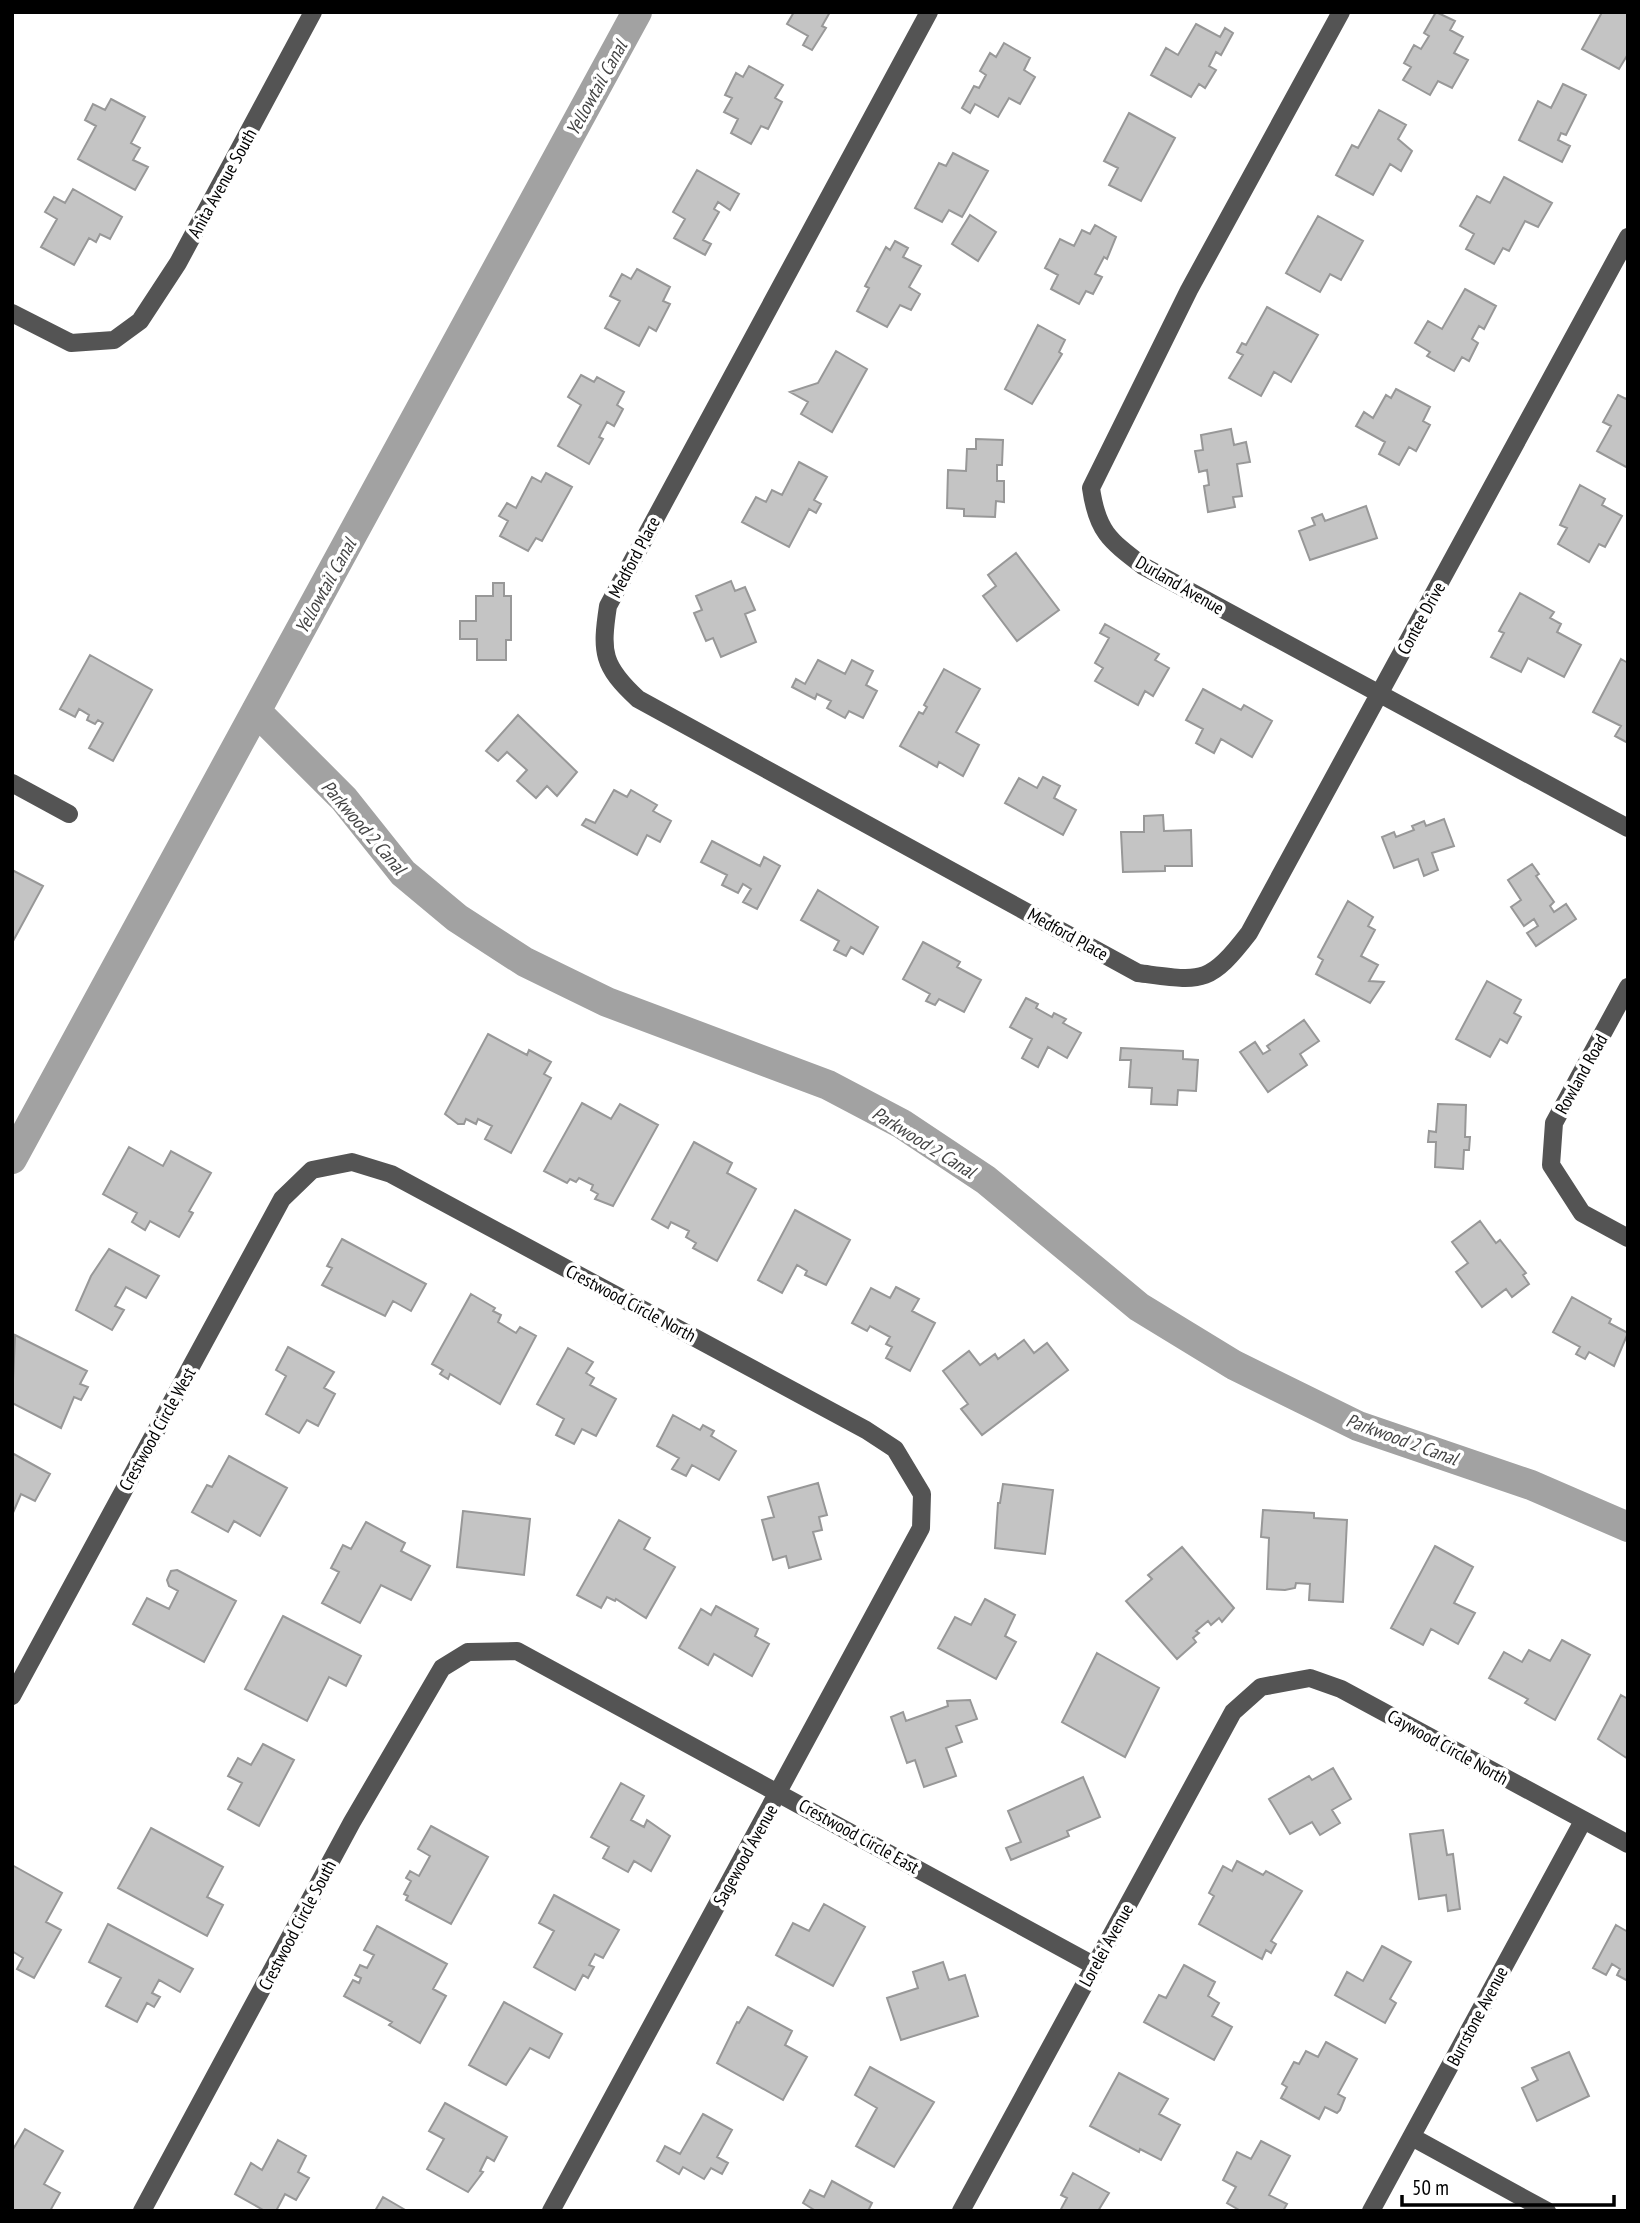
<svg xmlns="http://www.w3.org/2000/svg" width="1640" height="2223" font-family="'PT Sans Narrow',sans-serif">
<rect width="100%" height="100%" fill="#fff"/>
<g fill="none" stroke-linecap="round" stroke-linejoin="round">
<path stroke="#a2a2a2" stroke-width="30" d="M256,711l88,88 59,74 54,45 68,44 82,40 221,83 74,39 84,56 153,127 95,58 124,61 173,59 97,42
M12,1159l625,-1147"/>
</g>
<path fill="#c4c4c4" stroke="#989898" stroke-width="2" d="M794,12h36l-8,14 4,2 -14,22 -9,-5 5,-9 -21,-12z
M1436,12l19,9 -5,9 13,7 -9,16 14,7 -16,28 -14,-7 -8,14 -27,-15 8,-13 -7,-4 10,-18 7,4 8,-13 -5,-3z
M1598,12h30v42l-9,15 -37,-20 19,-35z
M1196,24l24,13 5,-9 8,5 -12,22 -5,-3 -7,14 7,4 -11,18 -6,-4 -8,13 -40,-22 15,-27 12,7z
M1004,43l26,15 -6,12 11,7 -15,27 -11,-6 -11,19 -23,-13 -5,9 -8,-5 12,-22 5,2 7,-13 -6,-4 10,-18 6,4z
M749,66l34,19 -8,13 7,4 -14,27 -7,-3 -10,18 -20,-11 7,-14 -14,-7 8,-14 -7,-3 11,-22 7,4z
M1563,84l23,11 -20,40 -5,-2 -3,7 12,6 -8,16 -43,-22 19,-39 13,7z
M111,99l34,18 -14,26 9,5 -7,12 15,7 -13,23 -57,-31 18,-33 -11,-6 8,-16 12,6z
M1379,110l27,15 -8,14 14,12 -11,20 -11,-7 -17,31 -37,-20 16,-30 6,3z
M1129,113l46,25 -34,63 -32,-16 9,-17 -14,-7z
M953,153l35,18 -26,46 -13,-7 -7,12 -27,-14 24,-45 7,3z
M697,170l42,24 -9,16 -12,-8 -4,7 5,3 -16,28 8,4 -6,11 -31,-17 11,-19 -12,-7z
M1504,177l48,26 -14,24 -13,-6 -16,30 -6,-3 -9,16 -28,-15 8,-15 -14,-8 17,-30 13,7z
M73,189l49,28 -12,22 -10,-5 -4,8 -7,-4 -15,27 -33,-18 16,-28 -12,-7 9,-15 11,6z
M970,215l26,17 -18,29 -26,-17z
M1318,216l45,25 -22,39 -11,-6 -10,18 -34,-19z
M1095,225l21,12 -9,22 -3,-2 -9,17 7,3 -9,17 -7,-3 -7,13 -28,-15 7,-14 -13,-7 15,-29 14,7 8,-16 8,4z
M895,241l13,7 -5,9 18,9 -12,21 11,7 -9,16 -11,-5 -13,22 -30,-16 12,-23 -4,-2 21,-39 4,3z
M637,269l33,18 -7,14 7,3 -14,27 -7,-4 -10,19 -34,-18 15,-27 -10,-5 12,-22 9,5z
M1465,289l31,17 -12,23 -5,-3 -7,13 6,4 -9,18 -7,-4 -8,14 -27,-15 3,-4 -15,-9 13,-22 14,8z
M1267,307l51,28 -27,47 -17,-10 -13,24 -32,-18 14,-23 -6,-3 5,-9 4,2z
M1038,325l27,15 -6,12 3,2 -30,50 -27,-15z
M836,351l31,18 -35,63 -31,-18 7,-12 -18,-10 28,-9z
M581,375l13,7 3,-5 27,15 -7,13 6,4 -9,17 -7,-4 -8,15 4,2 -14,25 -31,-18 23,-41 -13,-8z
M1396,389l34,18 -7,14 7,4 -14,26 -7,-4 -10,18 -20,-11 6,-12 -29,-16 8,-14 9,6 13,-23 5,3z
M1618,395l8,4 2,-3v72l-31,-17 14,-25 -8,-4z
M1231,429l3,16 12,-3 4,20 -13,2 5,32 -9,1 2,10 -27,5 -4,-26 5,-1 -2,-15 -8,2 -4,-21 8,-1 -2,-15z
M976,439l27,1 -1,25h-5v16h7v21l-8,-1 -1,16 -31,-1v-7l-17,-1 1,-38 18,1 1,-22h9z
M799,462l28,15 -13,23 7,4 -5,9 -7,-4 -20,38 -47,-25 14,-25 10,5 6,-12 10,5z
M546,473l26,14 -30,54 -6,-3 -8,13 -28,-15 8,-15 -9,-5 8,-13 9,5 16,-31 9,5z
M1580,485l25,14 -3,6 20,11 -17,31 -6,-3 -10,18 -31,-18 9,-16 -7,-3z
M1366,506l11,32 -67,22 -11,-29 16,-6 -3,-7 10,-4 3,7z
M1016,553l43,57 -42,31 -34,-45 13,-10 -8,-11z
M731,581l4,10 10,-4 10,23 -10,4 11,28 -35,15 -8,-19 -7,3 -12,-28 8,-3 -6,-14z
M493,583h11v13h7v44h-5v20h-29v-21h-17v-18h16v-25h17z
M1520,593l34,19 -4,6 11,6 -4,8 24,13 -17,32 -36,-19 -7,14 -30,-15 13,-24 -5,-2z
M1105,624l54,30 -4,6 14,8 -16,28 -8,-5 -7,14 -43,-24 8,-13 -8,-5 14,-25 -9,-5z
M90,655l62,35 -39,71 -24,-13 14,-25 -5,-3 -3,4 -8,-4 2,-5 -10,-6 -4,8 -15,-8z
M1621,659l7,4v80l-13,-7 6,-10 -28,-14z
M818,660l27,14 7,-14 21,11 -7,14 11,6 -14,27 -14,-7 -4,7 -18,-10 4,-7 -14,-7 -2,5 -23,-12 4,-8 9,5z
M944,669l36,20 -24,43 23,13 -16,31 -24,-14 -2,5 -37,-21 19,-34 4,2 4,-7 -3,-2z
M1203,689l38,21 3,-5 28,16 -20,36 -31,-18 -7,14 -18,-10 7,-14 -17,-9z
M518,715l59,57 -20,24 -10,-10 -11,12 -19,-17 10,-11 -20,-18 -9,9 -12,-10z
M1043,777l17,9 -6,12 22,12 -13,25 -58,-32 14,-25 18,10z
M614,790l13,7 4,-7 26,15 -4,6 18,10 -11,21 -13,-7 -10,20 -55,-30 4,-6 9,4z
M1163,815l1,16 27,-1 1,36h-27v5l-42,1 -2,-40h23v-16z
M1444,819l10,27 -22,7 6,17 -14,6 -6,-17 -24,9 -12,-31 12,-5 2,5 18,-7 -2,-4 12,-5 2,5z
M712,841l48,25 4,-9 16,9 -23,43 -14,-7 8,-13 -8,-5 -5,9 -16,-8 5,-10 -26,-13z
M1532,864l7,10 -3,2 18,26 -4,4 4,6 12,-8 10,15 -40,27 -9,-13 11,-7 -4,-7 -10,7 -13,-19 10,-7 -13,-20z
M12,870l31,16 -31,57z
M818,890l60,37 -15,27 -12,-7 -5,9 -12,-6 5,-9 -38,-21z
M1348,901l25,16 -5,9 7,4 -14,26 17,9 -9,16 15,1 -14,21 -54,-29 7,-14 -5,-3z
M923,942l37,20 -3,5 24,13 -17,32 -25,-13 -4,6 -9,-4 4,-7 -27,-15z
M1487,981l34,19 -7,13 7,4 -14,26 -7,-4 -10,18 -34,-18z
M1026,998l12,6 -2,4 16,9 2,-4 12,6 -3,4 18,10 -14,25 -19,-11 -10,20 -16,-9 10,-19 -22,-12z
M1304,1020l15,21 -19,13 7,11 -39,27 -28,-40 15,-10 8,12 7,-4 -3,-4z
M488,1034l39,21 2,-5 22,12 -7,12 7,4 -40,75 -26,-14 7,-13 -14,-7 -2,5 -10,-5 -2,5h-6l-13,-10z
M1121,1048l62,3v8l15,1 -2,31 -18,-1 -1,15 -26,-1 1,-16 -23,-1 2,-27h-11z
M582,1103l29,16 9,-15 38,21 -45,81 -18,-7 3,-5 -7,-4 2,-5 -14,-7 -3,4 -6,-3 -3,4 -23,-12z
M1438,1104l28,1 -1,32h5l-1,13h-5l-1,19 -28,-2 1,-25h-8l1,-11 7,1z
M694,1142l38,21 -5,10 29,16 -39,72 -24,-13 3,-5 -10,-6 3,-6 -18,-9 -3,6 -16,-9z
M129,1147l34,19 8,-15 40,22 -22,38 4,2 -14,24 -29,-16 -5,9 -13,-8 5,-9 -34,-19z
M795,1210l55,30 -24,45 -21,-10 2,-4 -10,-6 -15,28 -24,-13z
M1480,1221l16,22 4,-3 26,33 -3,2 6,9 -17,13 -6,-8 -24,18 -26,-35 12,-9 -16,-21z
M342,1239l84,45 -15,27 -18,-10 -8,15 -63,-31 10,-17 -5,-2z
M109,1249l50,27 -13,22 -20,-11 -11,19 9,4 -12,20 -36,-20 15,-34z
M896,1287l23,12 -7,12 23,12 -25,48 -24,-13 6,-11 -6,-3 4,-7 -20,-11 -3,5 -15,-8 19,-35 19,10z
M471,1294l24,14 -2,3 8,4 -3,7 18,11 4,-6 16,9 -36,68 -50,-30 -2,5 -8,-5 3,-4 -11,-6z
M1572,1297l39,22 -2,4 19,10 -14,33 -25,-14 -4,7 -9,-5 4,-7 -27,-15z
M15,1335l72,36 -7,13 8,3 -7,13 -7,-3 -13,31 -49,-25z
M1024,1340l10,13 13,-10 21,27 -86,65 -21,-26 7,-5 -25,-33 26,-20 11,14 15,-11 3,5z
M288,1347l46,25 -10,16 11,6 -17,32 -11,-6 -8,13 -33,-19 20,-38 -10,-6z
M568,1348l25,14 -7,11 8,5 -4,7 26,14 -20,37 -14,-7 -8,15 -18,-9 8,-16 -27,-15z
M673,1415l27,15 3,-5 11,6 -3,5 25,15 -17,29 -27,-15 -6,11 -14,-7 7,-11 -22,-12z
M12,1453l38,21 -15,27 -14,-7 -9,21z
M229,1456l58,32 -27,48 -26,-15 -6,11 -36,-20 15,-27 5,2z
M818,1483l9,32 -8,2 3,13 -9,2 8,27 -32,9 -3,-12 -13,4 -11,-40 12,-3 -6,-20z
M1003,1484l50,6 -8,64 -50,-6 3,-45h2z
M1263,1510l51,3v5l33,2 -4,82 -34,-2 1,-16 -14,-1 -1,5 -10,2 -18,-1 2,-51 -8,-1z
M463,1511l67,8 -6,56 -67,-8z
M619,1520l31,18 -6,11 31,18 -29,51 -30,-19 -1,2 -8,-4 -6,11 -24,-13z
M366,1522l39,21 -4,8 29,15 -19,34 -30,-15 -21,38 -38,-20 17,-31 -8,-4 12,-23 8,4z
M1435,1546l38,21 -19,36 21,10 -17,31 -27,-15 -8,16 -32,-17z
M1182,1547l52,61 -12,14 -3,-4 -8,7 -3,-4 -12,10 3,2 -6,5 3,4 -19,17 -51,-58 26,-22 -4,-4z
M177,1570l59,31 -32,61 -71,-38 14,-26 22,11 9,-18 -9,-5 -2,-6 4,-9z
M985,1599l30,16 -10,21 11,6 -20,37 -58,-31 17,-31 16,8z
M716,1606l42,23 -3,7 14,8 -17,32 -38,-22 -6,11 -29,-17 22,-39 10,6z
M283,1616l78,40 -15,30 -17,-9 -22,44 -62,-32z
M1562,1640l28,15 -35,65 -30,-17 3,-4 -39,-21 15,-26 18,10 7,-12 21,11z
M1097,1653l62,35 -34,69 -63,-35z
M1621,1695l7,4v60l-30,-20z
M970,1700l7,19 -21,7 6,16 -16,6 10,28 -32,11 -9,-27 -8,3 -16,-46 12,-5 3,9 42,-15 -1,-5z
M263,1744l31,16 -35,66 -31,-17 14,-26 -14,-7 10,-18 13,7z
M1333,1768l18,31 -19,11 8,13 -20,12 -8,-13 -22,12 -21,-35 40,-23 3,4z
M1083,1777l17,40 -33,14 2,5 -58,24 -5,-12 15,-6 -13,-31z
M621,1783l23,13 -13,24 13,7 3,-7 23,16 -19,35 -17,-10 -6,11 -25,-14 6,-11 -18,-10z
M431,1826l57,31 -37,67 -45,-24 2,-4 -4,-2 7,-13 -5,-3 4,-7 9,5 11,-20 -12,-7z
M151,1828l72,39 -16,30 16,8 -16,31 -89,-48z
M1443,1830l4,25 6,-1 7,55 -12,2 -2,-16 -27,4 -9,-65z
M1237,1861l26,14 3,-4 36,20 -31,50 5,3 -5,9 -5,-3 -4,9 -63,-35 15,-28 -5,-3 14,-27 9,5z
M12,1865l50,28 -16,29 15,8 -27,48 -17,-9 6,-11 -11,-7z
M554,1895l65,35 -16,28 -8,-4 -6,11 5,2 -6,11 -5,-3 -8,15 -41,-23 20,-36 -15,-8z
M824,1904l41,23 -32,59 -57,-31 17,-32 16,8z
M108,1924l85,45 -13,23 -21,-12 -7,13 8,4 -6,10 -7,-4 -10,19 -31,-16 15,-28 -32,-16z
M1616,1925l12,7v49l-11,-6 3,-6 -8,-5 -6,11 -13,-7z
M377,1926l70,38 -14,25 13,7 -26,47 -31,-18 3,-3 -48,-26 9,-16 6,3 2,-5 -6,-3 5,-10 7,3 7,-13 -10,-5z
M1382,1946l29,16 -21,37 6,4 -11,20 -50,-28 12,-23 16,9z
M943,1962l6,18 16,-5 13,41 -77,24 -14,-42 31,-10 -5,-16z
M1184,1965l31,17 -7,14 11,7 -7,13 20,11 -18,33 -70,-38 15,-27 7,3z
M504,2002l58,32 -13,24 -19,-10 -24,37 -37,-20z
M748,2007l44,24 -7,14 22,12 -24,43 -66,-37 20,-41 2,1z
M1326,2042l31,17 -19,35 7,4 -5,12 -3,3 -12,-6 -6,12 -38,-21 6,-11 -5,-3 12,-22 5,2 7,-13 12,6z
M1569,2052l20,44 -52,25 -15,-33 16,-8 -6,-12z
M870,2067l64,35 -40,65 -38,-21 21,-38 -22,-13z
M1119,2073l49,26 -9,15 21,11 -19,35 -21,-11 -1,3 -49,-26z
M445,2103l62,34 -13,24 -7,-4 -7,14 3,1 -15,20 -41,-23 17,-30 -15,-8z
M703,2114l29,16 -15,27 11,6 -6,11 -11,-6 -7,11 -21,-12 -4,7 -22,-13 8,-15 15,8z
M25,2129l38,22 -19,33 16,9 -10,18h-38v-60z
M278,2140l28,16 -8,16 11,6 -13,22 -11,-6 -9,17h-11l-30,-17 16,-31 11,7z
M1261,2141l29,15 -21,39 18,9 -4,7h-42l-14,-8 9,-16 -13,-7 14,-28 14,7z
M1073,2173l36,20 -11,18h-38l7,-13 -6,-3z
M832,2181l40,22 -4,8h-52l-13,-8 7,-13 14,7z
M383,2197l24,14h-32z"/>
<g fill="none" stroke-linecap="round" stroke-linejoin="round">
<path stroke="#545454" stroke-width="18" d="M929,12l-321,594c-7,46 -6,60 30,93l500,274c64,8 70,13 111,-40l379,-696
M1341,12l-152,278 -98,198c6,43 18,52 52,78l485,262
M12,313l59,30 43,-3 26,-19 38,-58 135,-251
M12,783l57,31
M1628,987l-74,136 -3,42 31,48 46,25
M12,1696l270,-497 30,-29 40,-8 39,12 475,256 29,19 27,45 -1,34 -370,683
M1412,2137l135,74
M142,2211l210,-389 90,-154 26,-16 49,-1 578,315
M961,2211l272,-499 28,-25 49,-9 31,11 287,155
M1371,2211l212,-390"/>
</g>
<g text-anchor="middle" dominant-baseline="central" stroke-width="7" stroke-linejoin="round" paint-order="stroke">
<g font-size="18" fill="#000" stroke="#fff">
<text transform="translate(222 183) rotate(-61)">Anita Avenue South</text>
<text transform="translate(634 557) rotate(-62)">Medford Place</text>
<text transform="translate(1180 585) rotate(30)">Durland Avenue</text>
<text transform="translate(1421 618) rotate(-61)">Contee Drive</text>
<text transform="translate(1068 934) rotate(29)">Medford Place</text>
<text transform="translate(1581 1074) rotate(-61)">Rowland Road</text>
<text transform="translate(631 1303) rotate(28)">Crestwood Circle North</text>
<text transform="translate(157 1429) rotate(-61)">Crestwood Circle West</text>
<text transform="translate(1448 1747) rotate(29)">Caywood Circle North</text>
<text transform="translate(859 1836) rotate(29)">Crestwood Circle East</text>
<text transform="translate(745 1855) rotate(-61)">Sagewood Avenue</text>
<text transform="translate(297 1925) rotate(-62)">Crestwood Circle South</text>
<text transform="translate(1106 1945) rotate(-61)">Lorelei Avenue</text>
<text transform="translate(1477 2016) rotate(-62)">Burrstone Avenue</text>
</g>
<g font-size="19" font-style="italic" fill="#434343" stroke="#fff">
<text transform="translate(596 88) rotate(-61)">Yellowtail Canal</text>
<text transform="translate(325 586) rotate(-61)">Yellowtail Canal</text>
<text transform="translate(364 827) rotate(49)">Parkwood 2 Canal</text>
<text transform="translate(924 1142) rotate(32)">Parkwood 2 Canal</text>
<text transform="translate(1402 1439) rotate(20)">Parkwood 2 Canal</text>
</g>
</g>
<rect width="1640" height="2223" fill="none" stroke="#000000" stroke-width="28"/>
<path d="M1402 2195v10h212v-10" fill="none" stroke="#000000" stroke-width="3.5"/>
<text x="1412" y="2195" font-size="21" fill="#000000" stroke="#ffffff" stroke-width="5" paint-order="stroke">50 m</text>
</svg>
